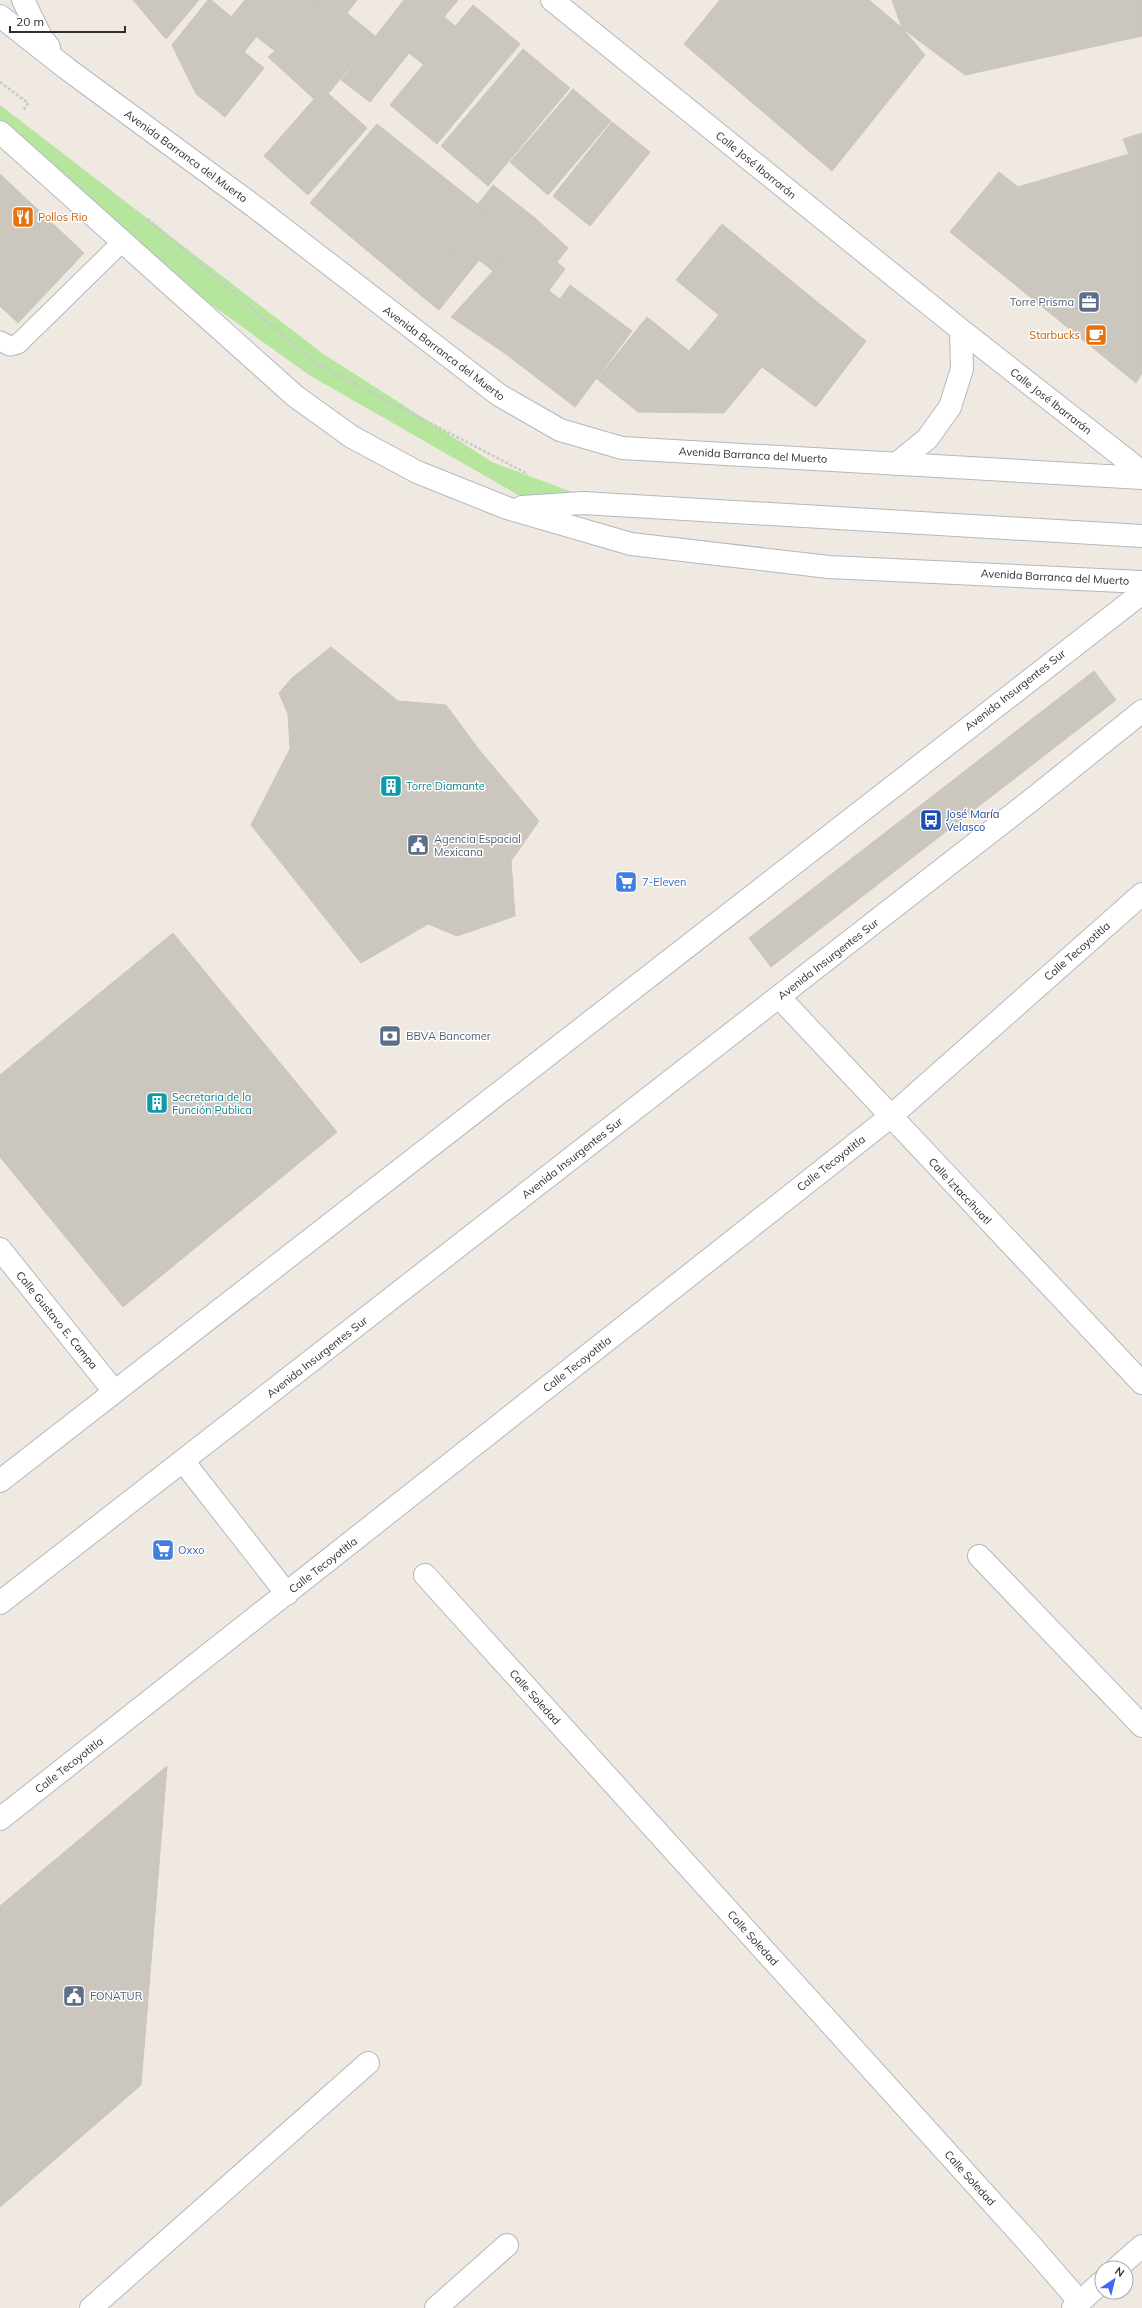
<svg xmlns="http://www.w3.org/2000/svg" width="1142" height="2308" font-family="Mulish,sans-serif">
<rect width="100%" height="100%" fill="#efe9e1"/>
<path fill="#b6e59e" d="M0,105l322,248 170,109 112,42 -51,11 -244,-140 -186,-134 -123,-94z"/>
<path fill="#cbc7bf" stroke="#cbc5ba" d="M133,0h66l-33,39z
M208,0h3l45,37 -12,15 20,16 -39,49 -29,-23 -24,-49z
M245,0h71l-41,51 -44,-34z
M316,0h41l-10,13 28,23 -47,58 -5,-5 -9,10 -46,-42 7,-6z
M404,0h54l-14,17 11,9 -32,38 -14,-11 -39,49 -29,-22z
M720,0h149l33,28 23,27 -93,116 -148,-127z
M892,0h250v36l-177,39 -63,-47z
M473,5l47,39 -83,100 -47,-39z
M523,49l47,39 -82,98 -47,-40z
M323,89l44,39 -59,67 -44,-39z
M573,89l38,32 -63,74 -38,-33z
M612,122l38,30 -60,74 -37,-30z
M377,124l108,86 -67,83 -108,-90z
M1142,133v240l-6,10 -186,-151 49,-60 19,15 111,-33 -6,-15z
M0,174l84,79 -66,70 -18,-17z
M493,185l42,33 -42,53 -14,-11 -40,50 -21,-17 67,-83 -7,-6z
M535,218l33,30 -11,14 8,7 -62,83 -52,-35 42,-46z
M722,224l94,77 -92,112 -86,-1 -41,-33 50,-62 42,34 30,-36 -43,-35z
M570,285l62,46 -57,76 -72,-55 46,-61 11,8z
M816,301l50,40 -50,66 -54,-40z
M331,647l67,54 48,4 34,46 59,70 -28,40 4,55 -58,20 -29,-12 -67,39 -110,-138 39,-76 -2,-35 -9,-21 13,-15z
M1094,671l22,29 -345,267 -22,-29z
M173,933l164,199 -214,175 -123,-150v-82z
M167,1766l-26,319 -141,122v-301z"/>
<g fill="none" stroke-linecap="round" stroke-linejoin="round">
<g stroke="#b4b7c1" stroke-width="21">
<path id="lane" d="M0,341l10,5 8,-2 105,-103"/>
</g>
<g stroke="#b4b7c1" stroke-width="24">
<path id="street" d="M552,0l409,330 181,142
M896,464l31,-25 23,-32 12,-38 -1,-39
M779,997l363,386
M0,1249l114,142
M183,1461l104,133
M979,1556l163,170
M425,1575l602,666 53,61
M0,1819l890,-702 252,-223
M1117,2268l25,-22
M91,2308l277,-245
M436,2308l71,-63
M1073,2308l29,-26"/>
</g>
<g stroke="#b4b7c1" stroke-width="24">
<path id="secondary" d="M23,0l18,37 8,10
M0,16l66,52 189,139 244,188 61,35 62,18 520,30
M0,132l295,264 57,41 65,35 90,36 124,36 198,23 313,15
M522,507l61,-4 559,33
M0,1481l1142,-888
M0,1603l1034,-805 108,-87"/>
</g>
<path stroke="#c9c9c9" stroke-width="2.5" stroke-dasharray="3 2" stroke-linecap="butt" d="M0,82l28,21 -5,8
M148,219l167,144 213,111"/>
<use href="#lane" stroke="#fff" stroke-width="19"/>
<use href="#street" stroke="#fff" stroke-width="22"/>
<use href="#secondary" stroke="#fff" stroke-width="22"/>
</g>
<defs>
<g id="restaurant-square" transform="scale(1.15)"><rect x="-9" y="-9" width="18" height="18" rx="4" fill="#e8710a" stroke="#fff"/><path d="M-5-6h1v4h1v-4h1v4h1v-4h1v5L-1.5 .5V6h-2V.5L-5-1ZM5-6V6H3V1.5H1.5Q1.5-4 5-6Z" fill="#fff"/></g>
<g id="office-square" transform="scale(1.15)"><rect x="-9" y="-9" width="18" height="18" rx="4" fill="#5c6f8a" stroke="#fff"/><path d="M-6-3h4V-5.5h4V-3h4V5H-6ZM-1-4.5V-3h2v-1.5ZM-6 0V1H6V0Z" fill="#fff"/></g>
<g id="cafe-square" transform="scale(1.15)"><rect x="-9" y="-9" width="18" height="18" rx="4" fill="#e8710a" stroke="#fff"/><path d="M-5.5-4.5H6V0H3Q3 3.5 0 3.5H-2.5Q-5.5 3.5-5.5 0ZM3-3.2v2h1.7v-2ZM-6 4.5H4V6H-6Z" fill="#fff"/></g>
<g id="building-square" transform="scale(1.15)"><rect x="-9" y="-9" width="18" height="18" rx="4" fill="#0f9aa8" stroke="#fff"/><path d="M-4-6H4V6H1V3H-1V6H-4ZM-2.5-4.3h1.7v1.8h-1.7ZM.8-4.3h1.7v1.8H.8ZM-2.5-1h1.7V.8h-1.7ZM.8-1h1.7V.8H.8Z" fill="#fff"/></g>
<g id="bus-square" transform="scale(1.15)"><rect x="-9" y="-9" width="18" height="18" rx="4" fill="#1a4fb4" stroke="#fff"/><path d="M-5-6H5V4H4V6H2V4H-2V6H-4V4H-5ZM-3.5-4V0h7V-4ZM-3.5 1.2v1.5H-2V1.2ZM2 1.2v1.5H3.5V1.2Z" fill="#fff"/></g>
<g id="civic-square" transform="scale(1.15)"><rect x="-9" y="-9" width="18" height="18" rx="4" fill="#5c6f8a" stroke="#fff"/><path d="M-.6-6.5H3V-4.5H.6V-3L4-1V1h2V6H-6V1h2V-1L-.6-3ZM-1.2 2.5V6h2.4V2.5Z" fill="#fff"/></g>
<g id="supermarket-square" transform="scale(1.15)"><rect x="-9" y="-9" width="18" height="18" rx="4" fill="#3f7fe0" stroke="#fff"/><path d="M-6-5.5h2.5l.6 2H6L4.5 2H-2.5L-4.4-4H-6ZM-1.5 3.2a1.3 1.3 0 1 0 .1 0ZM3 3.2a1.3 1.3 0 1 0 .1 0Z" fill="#fff"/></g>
<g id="bank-square" transform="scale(1.15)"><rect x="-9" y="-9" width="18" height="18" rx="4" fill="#5c6f8a" stroke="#fff"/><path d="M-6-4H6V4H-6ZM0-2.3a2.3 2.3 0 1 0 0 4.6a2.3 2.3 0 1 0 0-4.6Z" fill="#fff"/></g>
</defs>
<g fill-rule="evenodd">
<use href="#restaurant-square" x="23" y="217"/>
<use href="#office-square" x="1089" y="302"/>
<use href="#cafe-square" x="1096" y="335"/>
<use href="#building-square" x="391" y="786"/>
<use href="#bus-square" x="931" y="820"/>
<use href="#civic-square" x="418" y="845"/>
<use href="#supermarket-square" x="626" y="882"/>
<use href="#bank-square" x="390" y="1036"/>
<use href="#building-square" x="157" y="1103"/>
<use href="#supermarket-square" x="163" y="1550"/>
<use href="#civic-square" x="74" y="1996"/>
</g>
<g text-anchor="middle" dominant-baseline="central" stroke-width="3" stroke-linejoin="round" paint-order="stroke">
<g font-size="11" fill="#2e2e2e" stroke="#fff">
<text transform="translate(186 156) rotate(36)">Avenida Barranca del Muerto</text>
<text transform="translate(756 165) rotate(39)">Calle José Ibarrarán</text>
<text transform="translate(444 353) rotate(37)">Avenida Barranca del Muerto</text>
<text transform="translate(1051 401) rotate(38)">Calle José Ibarrarán</text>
<text transform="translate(753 455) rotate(3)">Avenida Barranca del Muerto</text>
<text transform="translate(1055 577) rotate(3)">Avenida Barranca del Muerto</text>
<text transform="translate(1015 690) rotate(-38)">Avenida Insurgentes Sur</text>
<text transform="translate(1077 951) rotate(-41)">Calle Tecoyotitla</text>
<text transform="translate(828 959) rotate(-38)">Avenida Insurgentes Sur</text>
<text transform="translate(572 1158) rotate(-38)">Avenida Insurgentes Sur</text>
<text transform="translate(831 1163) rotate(-38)">Calle Tecoyotitla</text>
<text transform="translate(960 1191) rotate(47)">Calle Iztaccihuatl</text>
<text transform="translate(57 1320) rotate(51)">Calle Gustavo E. Campa</text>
<text transform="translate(317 1357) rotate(-38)">Avenida Insurgentes Sur</text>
<text transform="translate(577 1364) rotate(-38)">Calle Tecoyotitla</text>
<text transform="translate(323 1565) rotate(-38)">Calle Tecoyotitla</text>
<text transform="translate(535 1697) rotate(48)">Calle Soledad</text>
<text transform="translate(69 1765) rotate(-38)">Calle Tecoyotitla</text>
<text transform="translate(753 1938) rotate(48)">Calle Soledad</text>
<text transform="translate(970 2178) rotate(48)">Calle Soledad</text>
</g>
<g font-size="11" fill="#c56008" stroke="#fff" text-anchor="start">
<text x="38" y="217">Pollos Rio</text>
<text x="1080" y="335" text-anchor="end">Starbucks</text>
</g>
<g font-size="11" fill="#4e5e75" stroke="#fff" text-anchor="start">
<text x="1074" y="302" text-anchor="end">Torre Prisma</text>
<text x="434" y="839">Agencia Espacial<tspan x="434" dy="13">Mexicana</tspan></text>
<text x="406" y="1036">BBVA Bancomer</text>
<text x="90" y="1996">FONATUR</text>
</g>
<g font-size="11" fill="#0d838f" stroke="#fff" text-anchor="start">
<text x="406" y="786">Torre Diamante</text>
<text x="172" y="1097">Secretaria de la<tspan x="172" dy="13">Función Publica</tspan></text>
</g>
<g font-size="11" fill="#164399" stroke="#fff" text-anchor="start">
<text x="946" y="814">José María<tspan x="946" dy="13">Velasco</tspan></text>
</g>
<g font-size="11" fill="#366cbe" stroke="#fff" text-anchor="start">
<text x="642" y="882">7-Eleven</text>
<text x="178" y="1550">Oxxo</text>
</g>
</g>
<g transform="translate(1114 2280) rotate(35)"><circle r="19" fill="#ffffff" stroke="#ababab"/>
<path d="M0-3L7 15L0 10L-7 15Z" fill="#4264fb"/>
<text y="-6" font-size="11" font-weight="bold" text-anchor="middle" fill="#2e2e2e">N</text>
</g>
<path d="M10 26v6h115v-6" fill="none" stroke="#2e2e2e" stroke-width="2"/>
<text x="16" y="26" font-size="12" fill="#2e2e2e" stroke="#ffffff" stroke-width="3" paint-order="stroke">20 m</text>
</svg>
